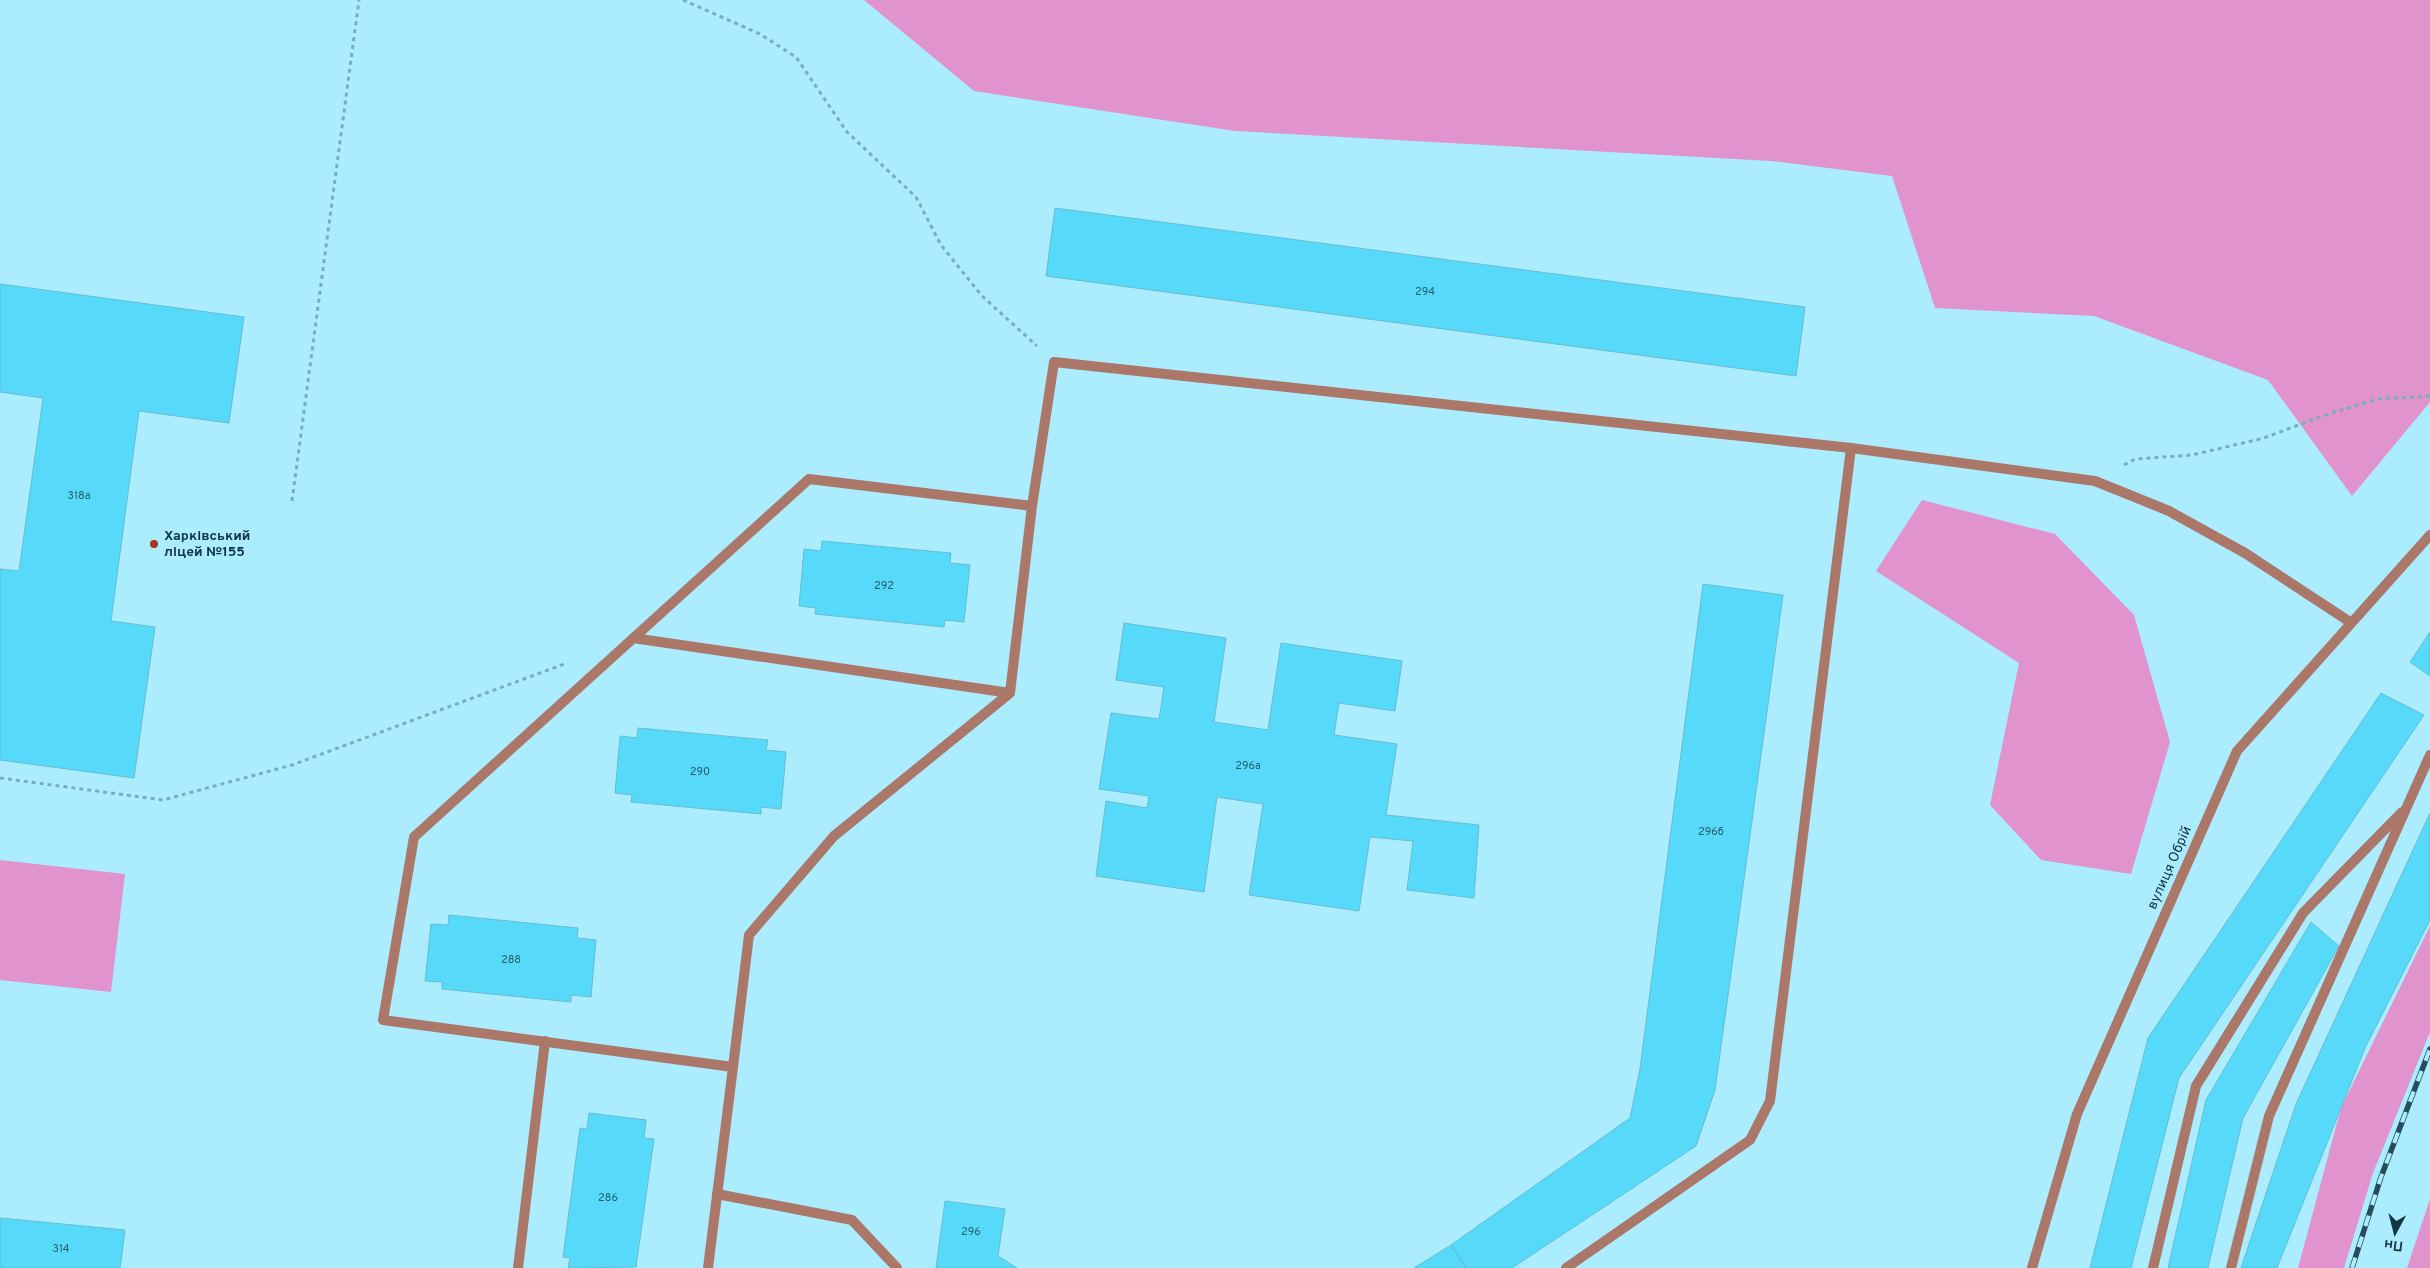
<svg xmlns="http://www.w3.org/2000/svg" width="2430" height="1268" font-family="Overpass,sans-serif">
<rect width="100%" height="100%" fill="#abecfe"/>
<path fill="#e093cc" d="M864,0h1566v402l-78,94 -84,-116 -174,-64 -159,-8 -43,-132 -121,-15 -536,-30 -261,-40z
M1922,500l133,34 79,81 36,127 -39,132 -90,-14 -51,-55 29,-142 -143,-92z
M0,860l125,14 -14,118 -111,-12z
M2430,926v106l-57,141 -29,95h-46l43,-160z
M2430,1199v69h-23z"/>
<path fill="#57dafa" stroke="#67bcd1" d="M1055,208l750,99 -9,69 -750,-100z
M0,284l244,33 -15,106 -90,-12 -28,210 44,6 -21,151 -134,-18v-191l19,2 24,-173 -43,-6z
M822,541l129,12 -1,10 20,2 -6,57 -19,-2 -1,7 -129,-13 1,-6 -17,-2 5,-57 17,2z
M1703,584l80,11 -68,495 -19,56 -184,122h-46l-15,-23 179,-127 10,-49z
M1124,623l102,15 -12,84 54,8 13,-87 121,18 -7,50 -56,-8 -5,32 63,9 -11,71 93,10 -5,73 -67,-8 6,-49 -43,-4 -11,74 -110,-16 14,-91 -46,-7 -13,95 -108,-16 10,-75 41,7 2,-12 -50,-7 12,-76 48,6 5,-32 -48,-7z
M2430,632v44l-20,-14z
M2381,693l43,22 -245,363 -48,190h-41l58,-230z
M638,728l130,12 -2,10 20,2 -5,57 -20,-2v7l-130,-12 1,-7 -17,-2 5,-57 17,2z
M2430,813v107l-65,128 -88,220h-36l55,-164z
M449,915l129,13 -1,10 19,2 -5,57 -20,-2v7l-129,-13v-7l-17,-1 6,-57 17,1z
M2311,922l28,24 -96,172 -35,150h-40l38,-168z
M589,1113l57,7 -2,18 10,1 -18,128 -68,1 2,-10 -7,-1 17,-129 7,1z
M945,1201l60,8 -7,47 19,12h-81z
M0,1218l125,12 -5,38h-120z
M1451,1245l15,23h-52z"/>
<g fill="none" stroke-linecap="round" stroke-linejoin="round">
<path stroke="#77aebd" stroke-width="3" stroke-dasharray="4 4" stroke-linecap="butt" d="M683,0l77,34 36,23 51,75 69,65 25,48 41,51 55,50
M2124,465l11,-6 57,-4 72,-17 58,-22 56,-17 52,-3
M292,501l67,-501
M0,778l163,22 129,-35 275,-102"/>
<path stroke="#aa7769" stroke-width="10" d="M633,638l377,55
M733,1067l16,-132 85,-99 176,-143 22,-187
M708,1268l25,-201 -350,-47 31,-183 395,-358 223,27 22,-144 797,86
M2153,1268l43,-182 107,-173 99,-101
M2231,1268l38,-152 161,-361"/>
<path stroke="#aa7769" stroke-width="10" d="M717,1194l135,26 45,48
M518,1268l27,-227
M1566,1268l184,-128 20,-39 81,-653 244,33 74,30 76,42 105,69
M2032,1268l45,-154 160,-363 193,-216"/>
<g stroke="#264d58" stroke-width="5.5">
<path id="rail" d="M2352,1268l29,-91 49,-128"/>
</g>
<use href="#rail" stroke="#abecfe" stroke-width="4" stroke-dasharray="11" stroke-linecap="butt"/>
</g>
<circle fill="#a0381a" stroke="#abecfe" stroke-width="2" cx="154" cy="544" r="5"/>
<g text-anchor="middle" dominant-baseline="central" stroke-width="4.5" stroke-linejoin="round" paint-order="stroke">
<g font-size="11" fill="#24606e">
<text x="1425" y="292">294</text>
<text x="79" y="496">318а</text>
<text x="884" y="586">292</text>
<text x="1248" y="766">296а</text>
<text x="700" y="772">290</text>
<text x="1711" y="832">296б</text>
<text x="511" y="960">288</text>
<text x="608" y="1198">286</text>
<text x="971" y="1232">296</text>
<text x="61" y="1249">314</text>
</g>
<g font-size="14" font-weight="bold" fill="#133740" stroke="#abecfe" text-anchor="start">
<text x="164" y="536">Харківський<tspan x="164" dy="16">ліцей №155</tspan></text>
</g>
<g font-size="14" fill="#133740" stroke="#abecfe">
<text transform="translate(2170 868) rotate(-66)">вулиця Обрій</text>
</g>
</g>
<g transform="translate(2395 1233) rotate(187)" stroke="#abecfe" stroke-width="4" paint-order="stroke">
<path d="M0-4L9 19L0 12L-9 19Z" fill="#133740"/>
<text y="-8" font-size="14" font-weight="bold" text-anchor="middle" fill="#133740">Пн</text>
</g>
</svg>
